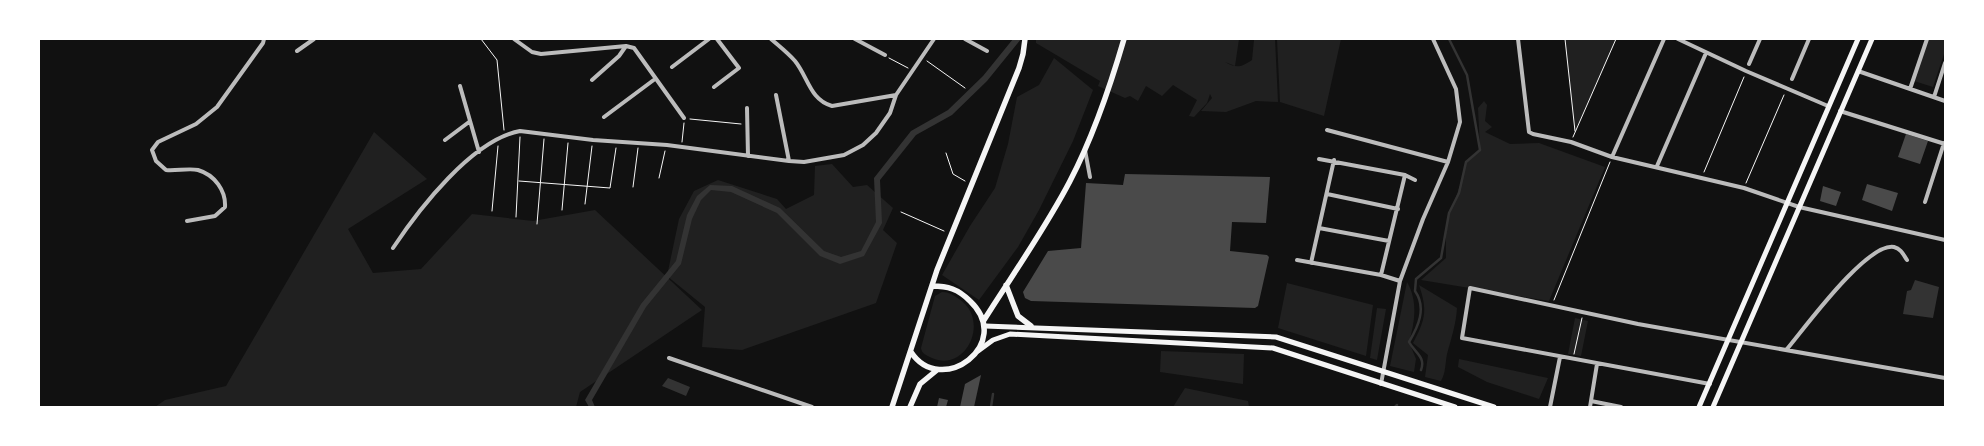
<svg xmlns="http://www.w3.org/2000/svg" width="1984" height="446" font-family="Arial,sans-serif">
<rect width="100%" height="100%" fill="#111"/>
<path fill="#202020" d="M1036,39h203l-4,27 -10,-4c12,7 16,5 27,-2l2,-20 -10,-1h31l3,63 -22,-1 -30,11 -25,-1 11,-13 -2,-4 -3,9 -13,14 -5,-1 8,-16 -24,-15 -11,11 -16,-10 -8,15 -8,-5 -5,2 -27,-12 2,-5 -64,-38z
M1277,39h64l-17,77 -44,-14z
M1565,39h51l-41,93z
M1928,39h17v12l-12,36 -19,-6z
M1054,58l39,32 -20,51 -34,69 -21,37 -39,53 -37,-25 28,-49 25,-38 13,-44 9,-47 22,-12z
M1484,101l3,4 -2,16 7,6 -7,5 25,12 29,-1 66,24 -56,134 -128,-21 25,-22v-34l15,-41 5,-21 14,-12 -2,-42z
M374,132l53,47 -79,50 25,44 48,-4 51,-55 61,7 62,-11 107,100 -122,82 -4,15h-421l10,-7 61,-14z
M832,164l21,23 14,-2 26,23 -10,22 14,13 -21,60 -134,47 -40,-3 3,-40 -38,-31 12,-57 15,-28 24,-11 59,19 9,10 28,-14 1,-29z
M1407,282c11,19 8,40 2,60l7,17 -2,13 -24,-6z
M1287,283l86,22 -7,51 -88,-28z
M1419,285l38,23c-1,17 -6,31 -10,46 -2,10 -1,18 -6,27l-16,-4 3,-22 -15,-12c12,-23 15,-32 6,-58z
M942,292c7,0 11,3 17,7 32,21 7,74 -27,59 -6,-3 -10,-4 -11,-10l14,-52z
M1377,308l9,1 -9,51 -7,-2z
M1575,318l13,3 -7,35 -13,-2z
M1161,351l83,3 -1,30 -83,-12z
M1459,359l89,19 -9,21 -52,-17 -29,-15z
M1185,388l63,13 1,6h-76z"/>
<path fill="#333" d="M1013,39h8l-34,42 -35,34 -36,20 -36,45 2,43 -18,33 -24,8 -20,-8 -43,-43 -46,-21 -20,-2 -10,10 -9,19 -11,45 -35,43 -54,93 3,7h-6l-4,-7 56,-96 35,-43 11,-46 10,-19 13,-11 22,1 48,22 44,43 17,6 20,-6 15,-29 -2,-44 37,-47 37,-21 35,-34z
M1915,280l24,7 -6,31 -30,-4 4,-23 4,-1z
M668,378l22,9 -4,9 -24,-10z"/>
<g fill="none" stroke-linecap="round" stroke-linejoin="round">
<path stroke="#333" stroke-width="2.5" d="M1421,370c5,-13 -6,-17 -12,-28 9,-15 18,-34 6,-51l1,-12 25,-21 8,-45 10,-20 7,-31 14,-12 -13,-75 -18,-36
M991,407l2,-13
M1395,407l2,-2"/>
</g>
<path fill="#4a4a4a" d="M1906,134l22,7 -8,23 -22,-7z
M1125,174l145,3 -4,46 -34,-1 -2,29 37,4 2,2 -11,49 -3,2 -224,-7 -6,-3 -2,-6 25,-41 33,-3 5,-65 37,2z
M1867,184l31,9 -6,18 -30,-11z
M1823,186l18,6 -5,14 -16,-5z
M981,375l-7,32h-14l5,-23z
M939,398l9,2 -2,7h-9z"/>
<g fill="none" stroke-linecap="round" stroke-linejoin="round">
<path stroke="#f5f5f5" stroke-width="1" d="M481,39l16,21 7,70
M1565,39l10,92
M889,58l19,10
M927,61l38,27
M690,119l51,5
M1573,137l43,-98
M682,142l2,-19
M946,153l7,21 12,7
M1704,172l40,-95
M659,178l6,-27
M519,181l91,7 6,-40
M1746,183l38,-88
M633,187l5,-39
M585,204l7,-58
M562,210l6,-67
M492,211l6,-65
M901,212l43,19
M516,217l4,-80
M537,224l7,-85
M1554,300l56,-138
M1574,354l8,-36"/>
<path stroke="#bcbcbc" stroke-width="4" d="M514,39l18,13 9,2 85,-8 8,2 50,70
M771,39c8,7 17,14 24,22 13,16 15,39 37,45l64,-11
M855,39l30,16
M965,39l22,12
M1518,39l11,93 4,2 38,8 41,15 132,31 55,19 146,33
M1678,39l68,32 82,35
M297,51l17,-12
M1749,64l11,-25
M672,67l37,-28
M1858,71l87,30
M1792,79l17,-40
M592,80l27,-24 7,-10
M460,86l19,66
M714,87l25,-19 -22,-29
M1910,89l17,-50
M776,95l13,66
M1934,97l11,-34
M747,108l1,48
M1840,111l105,33
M604,117l51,-38
M1327,130l121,32
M445,140l24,-18
M1085,150l5,27
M1612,157l52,-118
M1319,159l86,16 10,5
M1657,166l49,-113
M1327,194l71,15
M1925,202l19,-59
M187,221l28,-5 10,-9c1,-16 -10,-32 -27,-37 -9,-2 -22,1 -32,0l-10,-9 -4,-11 6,-8 38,-18 21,-17 46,-64 1,-4
M1319,228l70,13
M393,248c26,-39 79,-108 127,-117l73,9 74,5 122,16 15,1 40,-7 19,-10 13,-12 14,-20 6,-18 38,-56
M1297,260l84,15 19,6
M1311,263l23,-103
M1381,275l24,-100
M1787,349c17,-20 80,-107 107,-102 7,2 9,7 13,13
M669,358l143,49
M1381,384l19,-103 23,-62 25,-57 12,-40 -4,-33 -23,-50
M1710,384l-248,-46 8,-50 168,36 307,54
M1591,401l30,6
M1550,407l10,-50
M1590,407l7,-43"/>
<path stroke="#f5f5f5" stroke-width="5" d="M985,326l291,11 218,70
M978,351l15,-11 17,-6 263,14 182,59
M1699,407l159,-368
M1713,407l159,-368"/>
<path stroke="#f5f5f5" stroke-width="5.5" d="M1006,285l12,31 13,10
M984,320c29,-46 61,-91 86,-139 23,-44 40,-94 54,-142
M911,352c30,46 104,-8 59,-51 -12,-12 -22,-15 -38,-15
M892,407l45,-137 82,-202 4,-14 2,-15
M910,407l10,-23 17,-14"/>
</g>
<rect width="1984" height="446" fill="none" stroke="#ffffff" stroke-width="80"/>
</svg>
